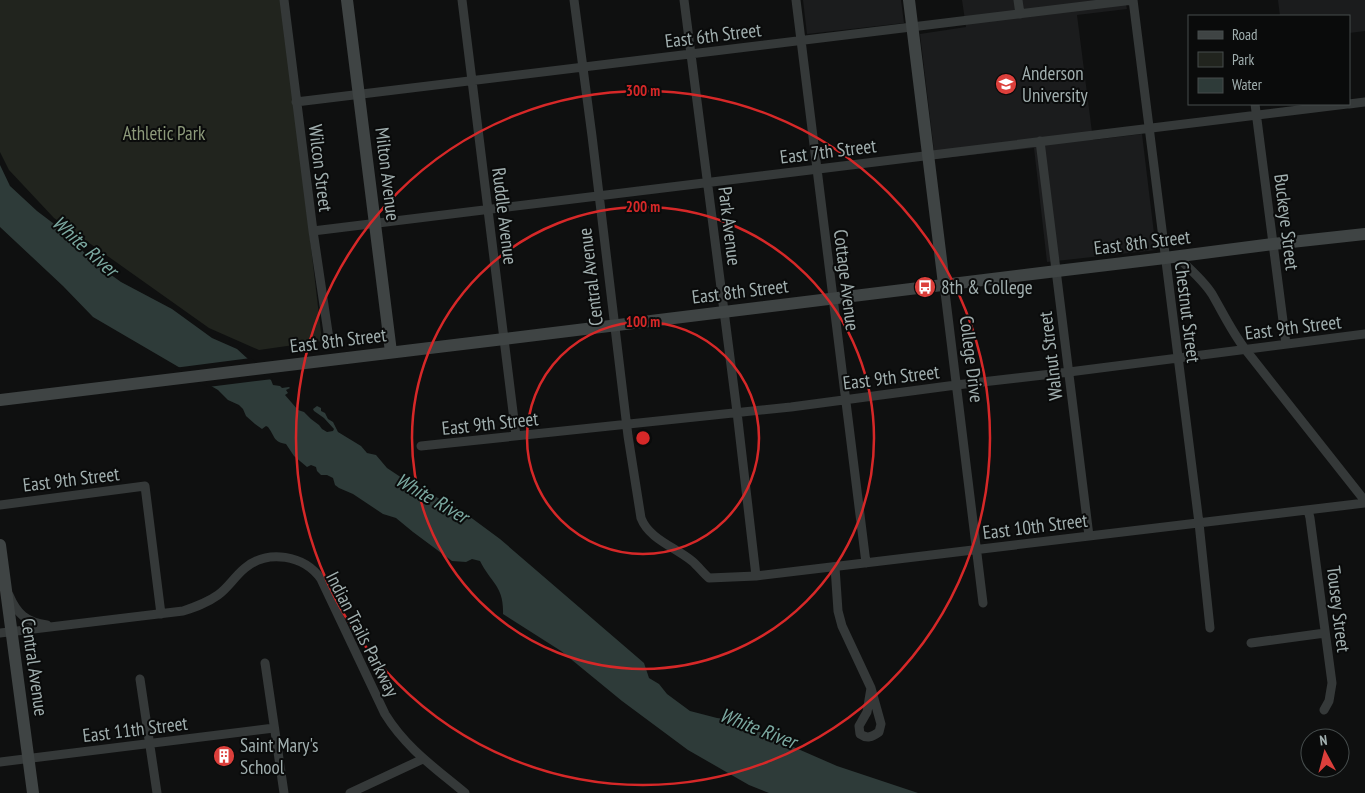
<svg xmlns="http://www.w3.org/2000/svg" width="1365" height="793" font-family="'PT Sans Narrow',sans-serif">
<rect width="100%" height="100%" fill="#0f1010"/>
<path fill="#1b1c1d" d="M803,0h98l3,23 -97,11z
M962,0h163l2,9 -50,6 16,125 49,-6 14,116 -109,12 -13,-114 -99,11 -15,-125 46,-7z
M1278,0h87v31l-16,2v-17h-69z"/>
<path fill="#21241e" d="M0,0h282l40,341 -63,9 -50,-22 -155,-110 -45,-48 -9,-18z"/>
<path fill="#2e3b39" d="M0,165l10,21 27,25 29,22 27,29 28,20 51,27 40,29 25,11 34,31 2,5 7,1 2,2 7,-1 1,1 -4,2 2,3 -3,2 13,15 6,2 7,7 8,6 3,4 5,3 6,-1 1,-2 -10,-11 -10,-7 -1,-2 4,-3 4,2v3l4,2 3,6 5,3 5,10 23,14 6,7 9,2 11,13 27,18 44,22 42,31 144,124 5,15 10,6 8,10 23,17 27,7 15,2 105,46 81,27h-149l-20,-8 -61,-35 -66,-49 -61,-50 -58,-37c1,-28 -12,-31 -23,-53l-8,-2 -6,3 -14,-1 -39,-29 -17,-14 -13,-4 -30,-20 -14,-6 -4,-3 -2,-7 -6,-3h-6l-4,-4 -1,-4 -5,-2 -4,2 -13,-11 -8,-12c-13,-2 -11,-8 -18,-17l-2,-1 -4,3 -7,-5 -9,-8 -3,-7 -4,-4 -11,-5 -10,-10 -125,-73 -30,-31 -63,-59z"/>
<path fill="#0f1010" d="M251,358l22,21 -65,8 -34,-19z"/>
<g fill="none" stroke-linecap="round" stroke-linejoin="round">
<path stroke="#353939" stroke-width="9" d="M284,0l29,231 16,108
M462,0l54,436
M574,0l18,136 36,300 13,82c8,21 34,29 51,43 6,5 11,12 17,17l47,-2 609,-73
M684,0l53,412 19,164
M796,0l70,563
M1018,0l2,14
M1133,0l66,523 11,105
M296,102l837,-102
M1255,104l31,240
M1349,104l16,-2
M1040,141l49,395
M313,231l1034,-127
M1177,257c13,12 26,23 35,37 11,19 20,38 33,55l120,152
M944,284l39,319
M421,446l370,-39 165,-22 113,-13 296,-38
M0,505l145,-19 16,128
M1308,510l2,8 22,165 -3,18 -5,9
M835,567l3,44 4,15 29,62
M9,595c8,19 17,27 38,30
M0,633l183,-22c12,-4 24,-8 35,-16 10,-7 17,-19 27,-27 23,-19 59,-13 76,11l64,135c21,34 50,54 80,79
M1251,643l74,-10
M265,663l19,130
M140,679l17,114
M871,688l10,36 -2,8c-7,5 -12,7 -19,2l-1,-8 8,-14z
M0,762l274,-34
M350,793l73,-34"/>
<path stroke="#3f4444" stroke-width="12" d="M347,0l44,352
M909,0l35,284
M0,400l504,-61 553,-68 108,-13 108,-14 92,-10
M0,545l33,248"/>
</g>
<g fill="none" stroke="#d62828" stroke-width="2.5">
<circle cx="643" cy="438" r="116"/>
<circle cx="643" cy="438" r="231"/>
<circle cx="643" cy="438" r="347"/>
</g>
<defs>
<g id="university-disc" transform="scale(1.125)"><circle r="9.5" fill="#dc3f3b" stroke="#0a0b0b"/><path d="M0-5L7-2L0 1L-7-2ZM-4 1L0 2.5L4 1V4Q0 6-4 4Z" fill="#fff"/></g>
<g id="bus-disc" transform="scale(1.125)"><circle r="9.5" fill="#dc3f3b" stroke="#0a0b0b"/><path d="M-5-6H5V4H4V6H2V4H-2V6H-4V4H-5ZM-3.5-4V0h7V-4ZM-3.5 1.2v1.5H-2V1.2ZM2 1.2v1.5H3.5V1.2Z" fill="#fff"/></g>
<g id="building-disc" transform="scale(1.125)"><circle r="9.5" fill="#dc3f3b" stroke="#0a0b0b"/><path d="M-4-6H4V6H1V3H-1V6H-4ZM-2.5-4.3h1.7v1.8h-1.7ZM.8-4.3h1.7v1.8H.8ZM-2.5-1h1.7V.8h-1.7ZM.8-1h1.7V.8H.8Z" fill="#fff"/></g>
</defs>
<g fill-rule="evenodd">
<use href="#university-disc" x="1006" y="84"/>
<use href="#bus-disc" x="925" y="287"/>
<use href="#building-disc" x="224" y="756"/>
</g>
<g text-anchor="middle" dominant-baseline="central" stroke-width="4" stroke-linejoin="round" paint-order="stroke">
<g font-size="19" fill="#a1afaf" stroke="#0a0b0b">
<text transform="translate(713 35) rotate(-7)">East 6th Street</text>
<text transform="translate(828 151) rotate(-7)">East 7th Street</text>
<text transform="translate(321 168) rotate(83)">Wilcon Street</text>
<text transform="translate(388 174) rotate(83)">Milton Avenue</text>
<text transform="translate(505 216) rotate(83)">Ruddle Avenue</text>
<text transform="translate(1287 222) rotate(83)">Buckeye Street</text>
<text transform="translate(730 226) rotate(83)">Park Avenue</text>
<text transform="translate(1142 242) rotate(-7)">East 8th Street</text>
<text transform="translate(590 277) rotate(-97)">Central Avenue</text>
<text transform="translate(847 280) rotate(83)">Cottage Avenue</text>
<text transform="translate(740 291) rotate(-7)">East 8th Street</text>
<text transform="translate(1188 312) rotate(83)">Chestnut Street</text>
<text transform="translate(1293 327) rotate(-7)">East 9th Street</text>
<text transform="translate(338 340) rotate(-7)">East 8th Street</text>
<text transform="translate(1050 356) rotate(-97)">Walnut Street</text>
<text transform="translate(972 359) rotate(83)">College Drive</text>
<text transform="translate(891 377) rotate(-7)">East 9th Street</text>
<text transform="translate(490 423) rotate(-6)">East 9th Street</text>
<text transform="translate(71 479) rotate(-7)">East 9th Street</text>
<text transform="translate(1035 526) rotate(-7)">East 10th Street</text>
<text transform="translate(1339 609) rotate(83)">Tousey Street</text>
<text transform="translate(363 634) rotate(63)">Indian Trails Parkway</text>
<text transform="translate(35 667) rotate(82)">Central Avenue</text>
<text transform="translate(135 729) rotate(-7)">East 11th Street</text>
</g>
<g font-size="19" fill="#a1afaf" stroke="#0a0b0b" text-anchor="start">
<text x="1022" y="73">Anderson<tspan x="1022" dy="22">University</tspan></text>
<text x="941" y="287">8th &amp; College</text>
<text x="240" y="745">Saint Mary's<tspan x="240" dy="22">School</tspan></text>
</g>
<g font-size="19" fill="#8c997a" stroke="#0a0b0b">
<text x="164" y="133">Athletic Park</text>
</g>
<g font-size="20" font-style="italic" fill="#7ba8a0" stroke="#0a0b0b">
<text transform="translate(85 246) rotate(42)">White River</text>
<text transform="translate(432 498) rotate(30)">White River</text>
<text transform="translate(758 728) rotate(21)">White River</text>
</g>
</g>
<circle cx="643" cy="438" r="8" fill="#d62828" stroke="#0a0b0b" stroke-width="2.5"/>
<g font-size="15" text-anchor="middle" font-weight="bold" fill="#d62828" stroke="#0a0b0b" stroke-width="4" stroke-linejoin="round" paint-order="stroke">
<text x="643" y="96">300 m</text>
<text x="643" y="212">200 m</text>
<text x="643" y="327">100 m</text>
</g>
<rect x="1188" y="15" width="162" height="90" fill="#0a0b0b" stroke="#464d4d"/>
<rect x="1198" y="31" width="25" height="8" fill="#3f4444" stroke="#464d4d"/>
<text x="1232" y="40" font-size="15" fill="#a1afaf">Road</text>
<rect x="1198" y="52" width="25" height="15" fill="#21241e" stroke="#464d4d"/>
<text x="1232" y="65" font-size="15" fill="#a1afaf">Park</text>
<rect x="1198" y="78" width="25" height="15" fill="#2e3b39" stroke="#464d4d"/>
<text x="1232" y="90" font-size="15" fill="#a1afaf">Water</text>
<g transform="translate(1325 753) rotate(353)"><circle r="24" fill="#0a0b0b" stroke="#464d4d"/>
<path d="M0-4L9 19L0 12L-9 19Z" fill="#dc3f3b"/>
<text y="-8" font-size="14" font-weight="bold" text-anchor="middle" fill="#a1afaf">N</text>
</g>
</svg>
